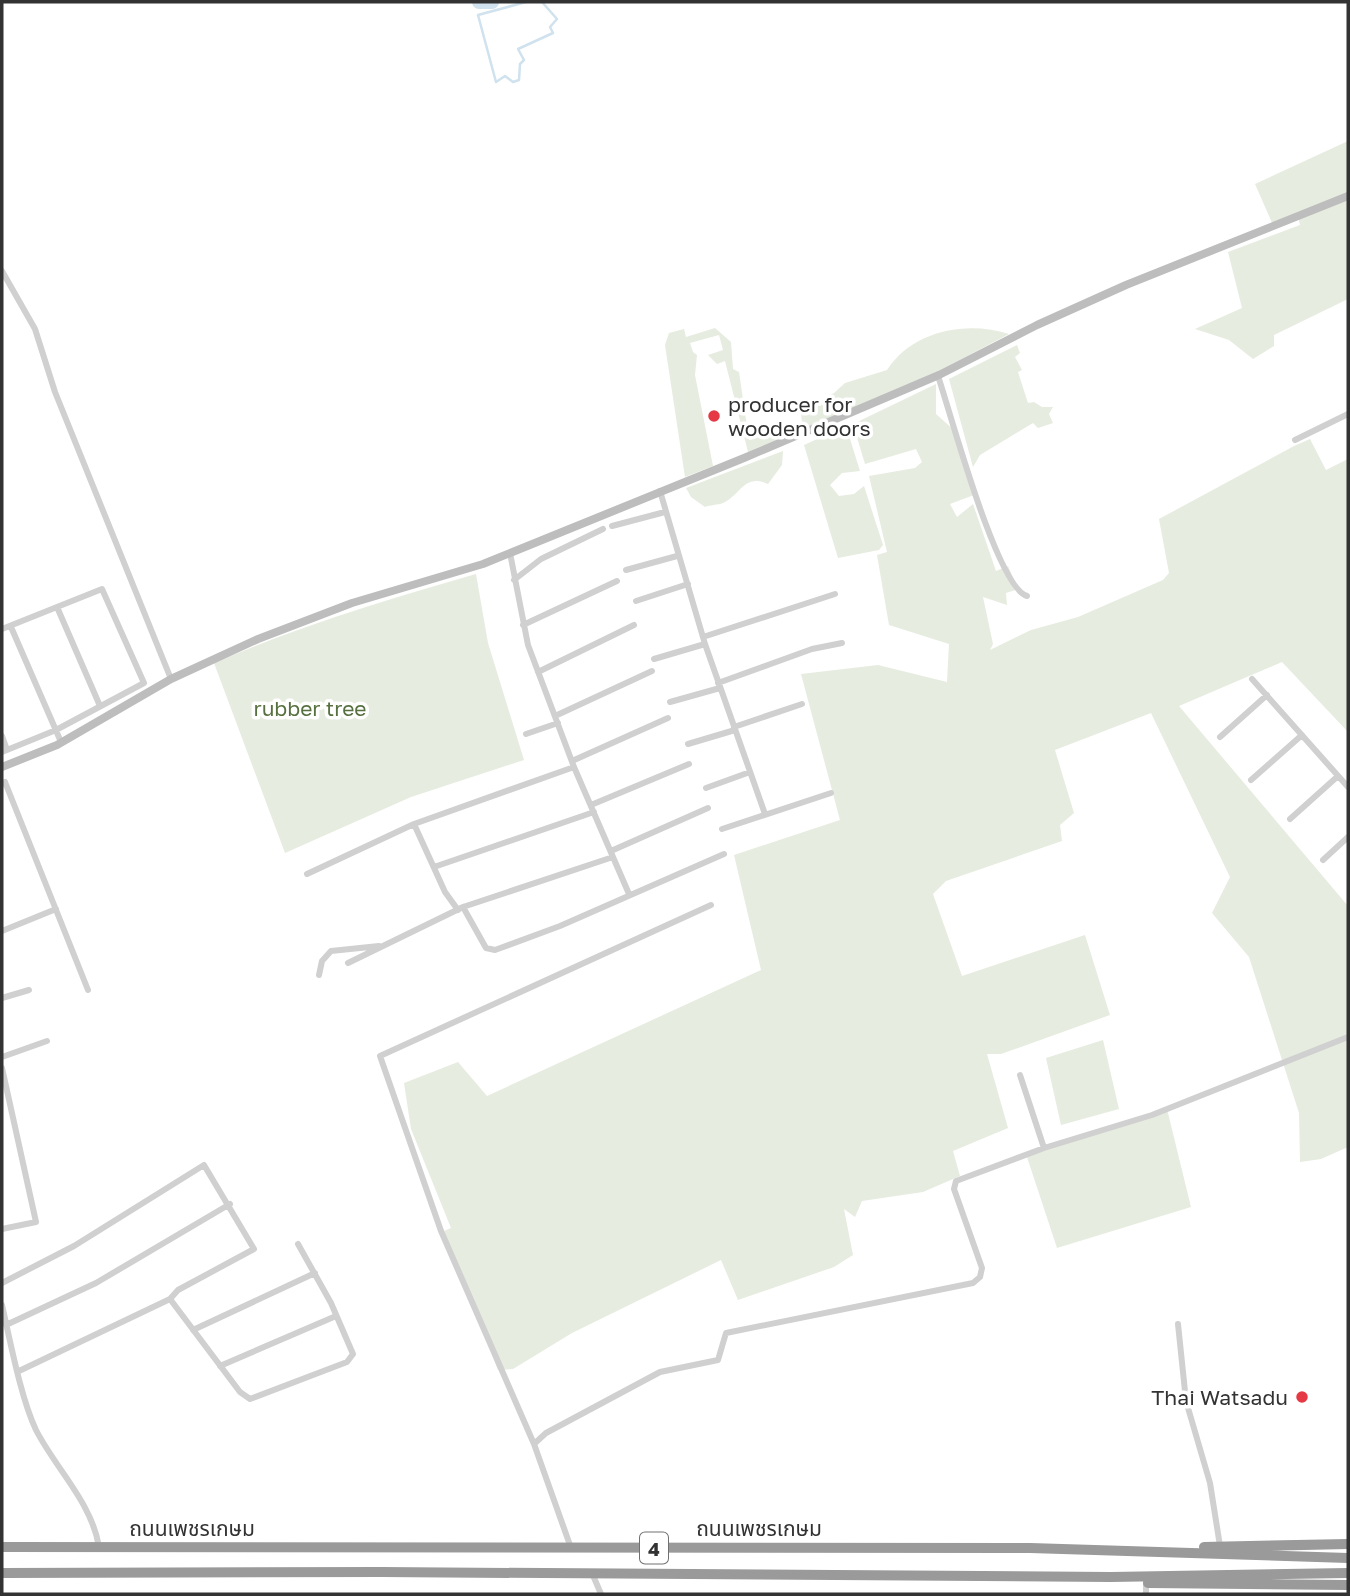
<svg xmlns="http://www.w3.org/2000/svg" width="1350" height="1596" font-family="'Golos Text','Noto Sans Thai',sans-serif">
<rect width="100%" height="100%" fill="#fff"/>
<path fill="#e6ecdf" d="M1348,141v158l-74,36v11l-21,13 -24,-19 -34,-11 47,-21 -14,-56 72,-27 -2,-9 -25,9 -18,-41z
M715,328l16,14 2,27 6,3 10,68 53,-16 -1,-12 33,-19 11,-10 42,-13c25,-39 79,-50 122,-36l-78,41 -183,77 -23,-91 -8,3 -9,-9 15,-5 -4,-15 -29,8 3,9 4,3 -2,20 18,91 -28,11 -20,-132 4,-12 15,-4 2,8z
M1017,345l3,8 -5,4 7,13 -4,2 10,31 6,-1 8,5h11l-4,7 4,9 -15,5 -5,-5 -53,32 -7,12 -24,-88z
M936,384v30l19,17 19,64 -24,9 7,13 16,-13 23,67 12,-5 10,23 -12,4 1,12 -24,-8 10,47 -3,6 41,-20 47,-13 85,-37 6,-7 -10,-54 135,-73 16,-7 16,31 22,-11v273l-66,-70 -103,44 169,200v241l-27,12 -21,3 -1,-49 -50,-156 -37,-44 18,-36 -79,-164 -96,37 19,63 -14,12 2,16 -116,40 -13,13 29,82 123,-41 25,80 -109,39h-14l21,74 -55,23 7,25 -37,16 -61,9 -7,16 -11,-8 9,46 -19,12 -96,33 -17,-40 -149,73 -59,36 -15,1 -54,-139 7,-3 -40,-99 -7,-46 54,-21 29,34 274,-126 -27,-115 106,-35 -39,-146 77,-9 69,17 2,-38 -60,-19 -12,-70 10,-3 -18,-76 46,-8 7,-6 -6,-13 -51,15 -12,-40z
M846,426l14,45 -18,2 -12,12 9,11 15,-2 10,-8 19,59 -4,5 -41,8 -34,-113z
M783,451l-1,14 -14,19c-24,-11 -27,11 -45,19 -5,2 -13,2 -18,4l-14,-10 -5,-9z
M476,574l12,69 36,117 -113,37 -126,56 -71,-190c85,-37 172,-63 262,-89z
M1103,1040l16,69 -58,16 -15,-67z
M1167,1109l24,98 -134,41 -31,-94z"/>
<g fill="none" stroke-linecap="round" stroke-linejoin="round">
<path stroke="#cfe2ee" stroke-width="2.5" d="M526,2l-48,13 18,67 9,-6 8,6 6,-2 1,-16 4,-4 -6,-11 35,-16 -3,-6 7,-8 -15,-17"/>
<path stroke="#cfe2ee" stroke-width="14" d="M479,2h13"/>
<path stroke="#d0d0d0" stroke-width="6" d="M2,271l33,58 20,63 116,287
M938,376c12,35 59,212 89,220
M1295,440l53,-26
M660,491l45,153 60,170
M612,526l53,-14
M510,553l18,92 46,122 55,127
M626,570l51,-14
M514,580l27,-21 62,-30
M636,601l52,-17
M57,607l43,99
M523,625l94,-44
M11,627l50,115
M2,629l100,-40 42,94 -88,47 -54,22
M703,637l132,-43
M654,659l51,-15
M538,672l96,-47
M1252,679l96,108
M718,683l94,-34 30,-6
M670,702l50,-14
M555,716l97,-45
M734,727l68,-23
M526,734l32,-11
M2,736l5,14
M1220,737l47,-42
M688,744l47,-14
M572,761l96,-43
M1251,780l51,-45
M2,784l3,-2 83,208
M706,788l44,-16
M591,805l98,-41
M1290,819l48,-43
M414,824l31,68 13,18
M722,829l109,-36
M611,851l97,-43
M1323,860l25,-23
M434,867l160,-55
M307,874l107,-50 160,-57
M463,907l23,41 9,2 65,-24 164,-72
M2,931l54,-22
M348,963l115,-56 150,-50
M319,975l3,-14 9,-10 48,-5
M2,998l27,-8
M2,1057l45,-16
M2,1068l34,154 -34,7
M1020,1075l24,73
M2,1283l72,-37 130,-81 50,84 -76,41 -8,9 -151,72
M170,1299l70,93 10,7 97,-37 6,-8 -22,-51 -33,-59
M2,1305c8,35 19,94 34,125 20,39 56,73 63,117
M1178,1324l8,77 24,82 10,63
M6,1325l90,-42 134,-79
M193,1330l122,-57
M220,1366l116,-50
M534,1444l12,-11 114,-61 58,-12 8,-27 247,-50 7,-6 2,-9 -28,-79 2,-8 88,-33 108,-33 196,-78
M571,1548l-37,-104 -93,-213 -61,-175 331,-151
M592,1573l9,21
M1146,1583v11"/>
<path stroke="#bdbdbd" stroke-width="8" d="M2,767l55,-22 114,-66 87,-40 94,-36 131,-39 261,-106 195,-83 98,-50 89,-40 222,-89"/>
<path stroke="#9a9a9a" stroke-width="10" d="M2,1547l1028,1 318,10
M1204,1547l144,-3
M2,1573l379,-1 730,5 237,-4
M1148,1583l200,2"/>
</g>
<g fill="#e63946" stroke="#fff" stroke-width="2.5">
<circle cx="714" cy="416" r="7"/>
<circle cx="1302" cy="1397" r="7"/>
</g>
<g text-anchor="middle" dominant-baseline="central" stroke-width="7" stroke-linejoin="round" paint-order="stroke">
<rect fill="#fff" stroke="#707070" stroke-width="2" x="640" y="1532.5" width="28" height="31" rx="5"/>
<g font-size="19" font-weight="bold" fill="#333">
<text x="654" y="1548">4</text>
</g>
<g font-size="21" fill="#333" stroke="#fff" text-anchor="start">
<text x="728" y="404">producer for<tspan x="728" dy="24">wooden doors</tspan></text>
<text x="1288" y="1397" text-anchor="end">Thai Watsadu</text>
</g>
<g font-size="21" fill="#56703f" stroke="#fff">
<text x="310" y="708">rubber tree</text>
</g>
<g font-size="21" fill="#333" stroke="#fff">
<text x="192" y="1528">ถนนเพชรเกษม</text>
<text x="759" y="1528">ถนนเพชรเกษม</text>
</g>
</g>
<rect width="1350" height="1596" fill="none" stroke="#333333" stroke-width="7"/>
</svg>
